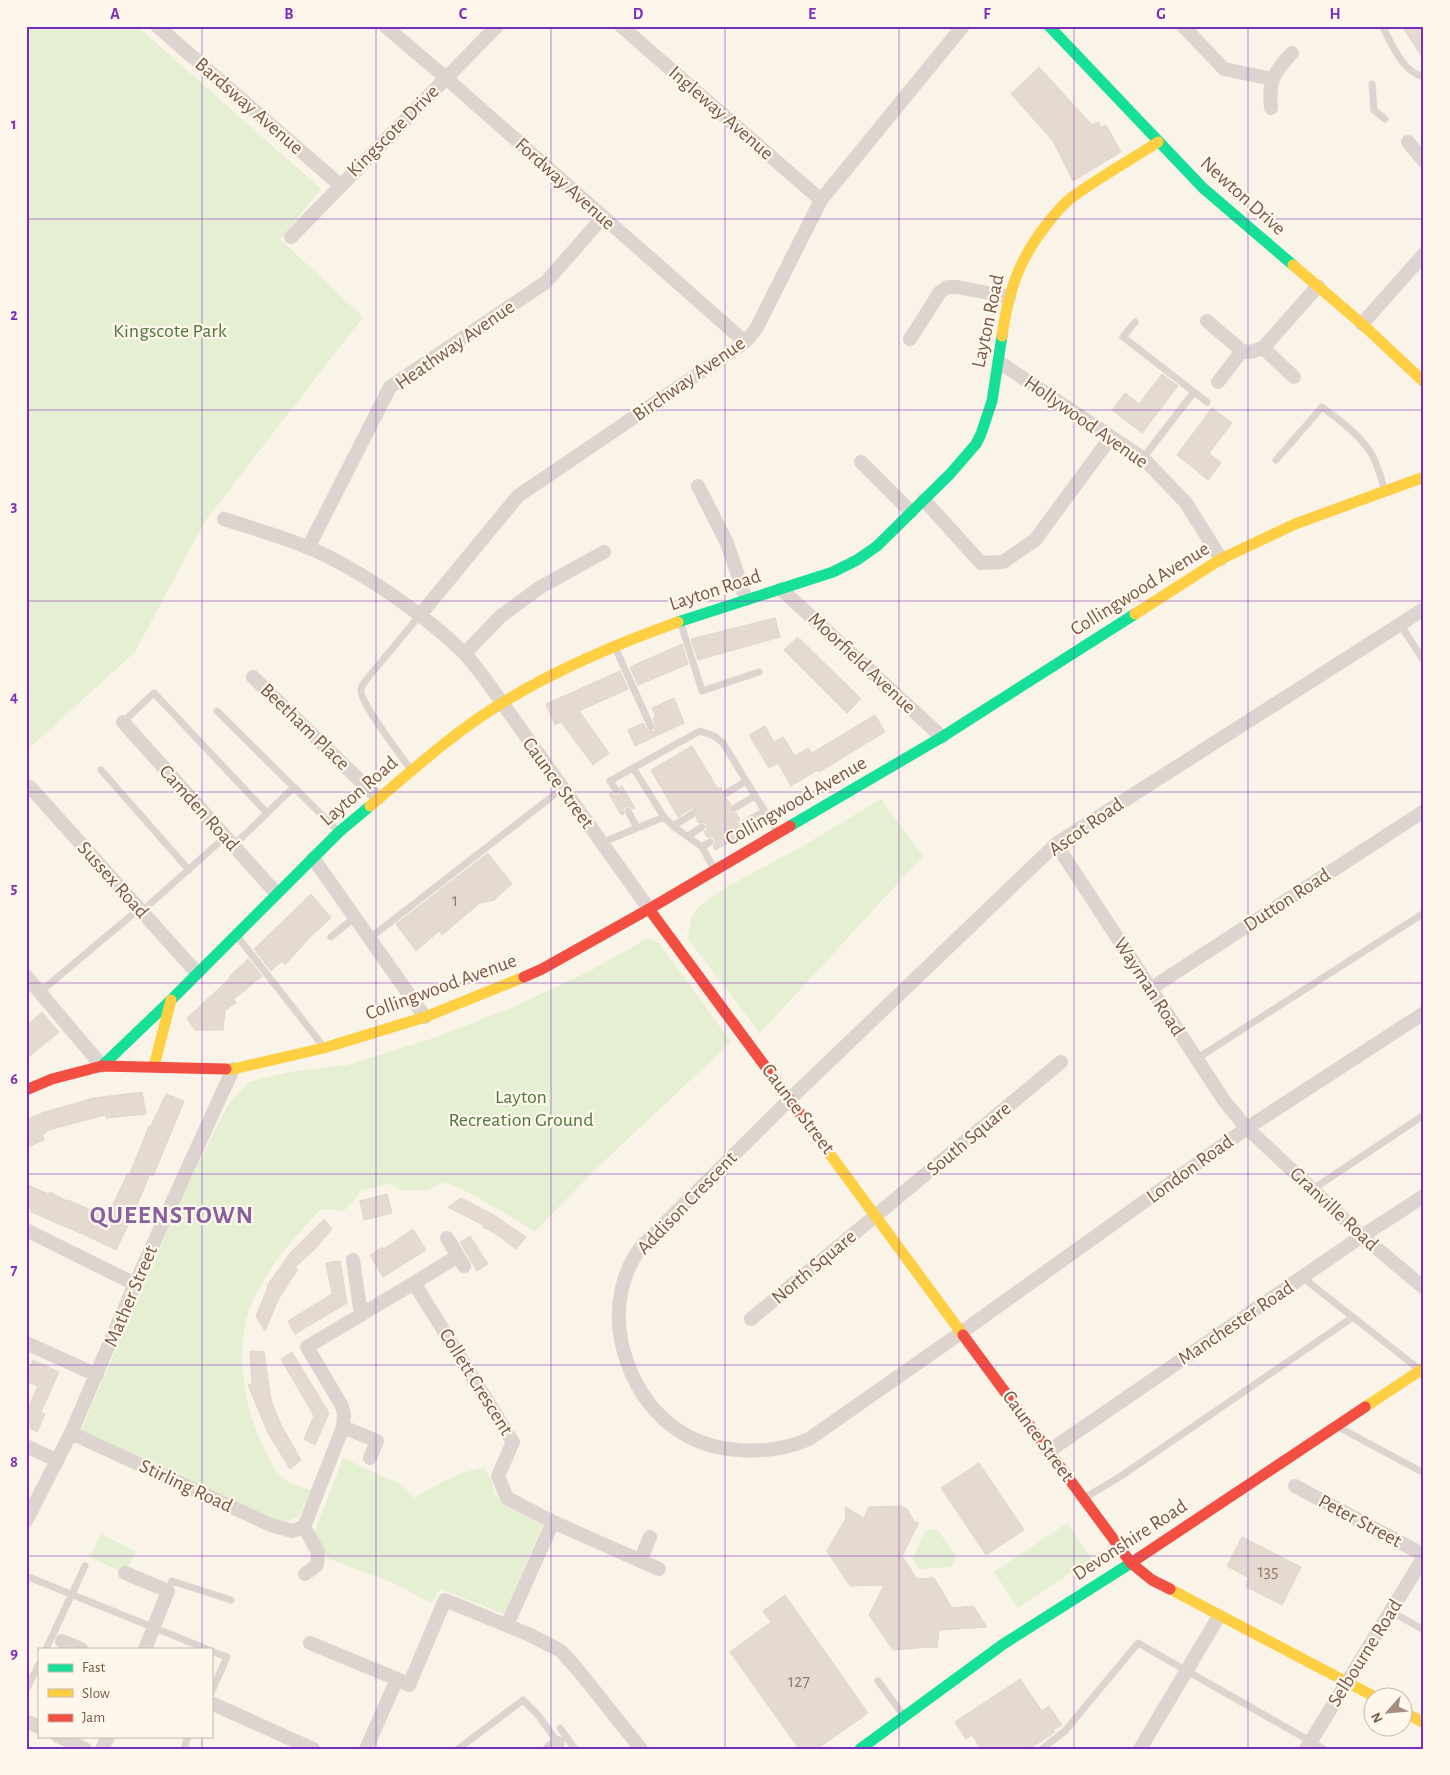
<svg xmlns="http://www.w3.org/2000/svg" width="1450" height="1775" font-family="'Alegreya Sans',sans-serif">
<rect width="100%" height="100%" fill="#f9f3e8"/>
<path fill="#e4f0d1" d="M26,26h111l184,163 -41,50 83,78 -158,204 -70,131 -109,99z
M881,799l42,57 -163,177 -72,-94 4,-23 9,-11 22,-16 73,-39z
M648,938l11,5 72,99 -133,125 -63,64 -59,-35 -26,-12 -8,-1 -14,7h-28l-10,-7 -14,5 -15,2 -8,12 -10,9 -18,-2 -6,2c-27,29 -56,61 -70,99 -15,43 -4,101 16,140 4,9 9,19 16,26 8,8 20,11 30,14l-12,27 -20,7 -199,-92 77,-176 23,-56 48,-95 21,-23 40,-10 58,-7 81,-25 86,-33 78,-37z
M343,1458l56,26 16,14c23,-16 42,-24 69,-31l8,15 2,12 11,11 38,20 -39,89 -64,-25 -9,14 -35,-19 -69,-26 -13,-24z
M1067,1523l24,36 -73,49 -24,-36z
M937,1529l19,27 -5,11 -32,2 -7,-10 14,-29z
M101,1534l35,17 -11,22 -35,-16z"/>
<path fill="#e5dad0" stroke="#e2d5ca" d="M1402,26h22v34z
M1039,67l53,58 6,-3 3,5 5,-2 15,27 -48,29 -20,-40 -42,-47z
M1162,374l16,12 -36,47 -30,-23 13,-17 14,11z
M1212,408l20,15 -23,30 12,10 -13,17 -31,-25z
M775,618l5,19 -82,23 -7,-21z
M798,637l63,62 -14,14 -63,-63z
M682,644l6,20 -50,21 -8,-18z
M620,671l8,18 -49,22 30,42 -16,12 -32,-43 -6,3 -9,-21z
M674,698l10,25 -49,23 -7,-16 15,-7 5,8 6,1 2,-5 -3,-9 3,-1 -4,-9z
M875,715l10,17 -66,40 -1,-2 -27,16 -13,-23 -9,5 -20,-33 16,-9 9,16 9,-5 12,19 13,-8 4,5z
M692,746l26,43 3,-2 1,3 -2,4 1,3 6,2 4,5 -3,5 1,3 4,2 3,-1 4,6 -3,4 1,4 3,2 4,-1 2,4 -32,18 -2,-3 2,-3v-4l-3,-3h-5l-3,-5 3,-3v-4l-3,-3 -5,1 -3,-5 3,-5 -1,-3 -6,-2 -14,9 -27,-47z
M622,786l13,22 -2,1 -4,-3 -4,1 -2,3 1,4 -3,1 -12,-21 2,-2 3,3h5l2,-3 -1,-5z
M488,853l24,31 -18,16 -14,3 -38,32 -3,-4 -23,20 -20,-27z
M311,894l20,24 -21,19 -25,28 -3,-4 -11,10 -17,-22z
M248,959l14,17 -28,23 2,4 -11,7 -2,20h-28l-8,-12 43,-40 -1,-1z
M42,1012l17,20 -33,27v-33z
M142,1092l4,22 -40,4 -1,-3 -60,16 1,2 -4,1 2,6 -14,6 -4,-8v-18l16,-7 52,-15z
M166,1094l18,7 -31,75 -3,-2 -18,43 -16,33 -31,-15 -54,-23 1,-3 -6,-2v-23l22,10 2,-2 17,9 1,-1 39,17 20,-42 2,1 20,-50v4z
M387,1194l5,19 -28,7 -4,-19z
M461,1198l33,17 32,22 -10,12 -20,-15 -13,-7 2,-1 -37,-19z
M324,1219l8,10 -19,22 -20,18h5l-20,31 -13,31 -9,-15 12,-29 -1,-1 23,-33z
M413,1229l13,21 -43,27 -13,-22 12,-8 2,2z
M470,1236l18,28 -11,7 -17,-29z
M340,1261l7,42 -52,31 -7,-13 44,-27 -6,-31z
M250,1351l14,1 7,48 10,25 20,35 -11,9 -22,-36 -20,-48 4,-2z
M292,1352l37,61 -14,32 -11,-6 10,-23 -33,-57z
M33,1360l26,12 -18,40 4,2 -8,18 -11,-6v-14l12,-26 -12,-5v-5z
M979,1463l45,67 -38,25 -45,-67z
M901,1506l6,3 7,12 5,2 -17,33 15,23 17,-1 18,30 21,-2 14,21 -48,3 -2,18 -7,-1 -37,3 -24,-35 15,-30 -34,1 -23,-35 19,-33 -1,-11 19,11 5,-11z
M1242,1537l59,30 -19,38 -37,-19 4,-8 -22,-12z
M785,1595l83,118 -51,36h-18l-69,-97 41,-30 -8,-11z
M1020,1679l22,32 7,-5 13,19 -9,5 2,2 -26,17h-48l-9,-14 -6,4 -11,-17z"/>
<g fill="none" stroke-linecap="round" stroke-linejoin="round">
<path stroke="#ddd4cf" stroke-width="7" d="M1382,26c11,19 19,45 42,51
M1372,84l2,26 11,9
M1135,322l-12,15 84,65
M1143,458l51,-66
M1276,460l46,-53c17,13 37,27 49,46 7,11 10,26 14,38
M681,624l21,67 57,-19
M1400,624l24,37
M615,647l36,80
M217,711l120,119
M123,722l31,-29 113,120
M101,770l88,100
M411,770c-8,-12 -52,-68 -50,-80 0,-3 3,-7 5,-10l54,-65
M616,790l-6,-9 23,-13
M725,794l21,-13
M733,809l22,-13
M628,811l9,17
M742,824l23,-13
M673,826l21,-13
M688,836l14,-9
M601,843l63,-26
M233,846l61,-59
M702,847l8,-5
M714,869l-12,-22 -29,-21 -9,-9 -31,-49 67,-37 14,5 9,7 55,90
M141,912l84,-75
M237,936l86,110
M331,937l24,-20
M370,938l193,-150
M40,992l99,-83
M1196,1059l228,-146
M1313,1189l111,-74
M1302,1277l118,93
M1338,1427l86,46
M1086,1497l35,-21 232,-159
M26,1576l181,73
M168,1591l4,-10 59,19
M1390,1611l34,19
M46,1649l39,-83
M211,1651l16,6 -16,36
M878,1681l26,35
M26,1690l13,-26
M560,1728l15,21
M184,1749l4,-13
M458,1749l65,-49 15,15 21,29
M1042,1749l23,-18 73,-88 186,106"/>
<path stroke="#ddd4cf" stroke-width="14" d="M157,26l183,159
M385,26l61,52 299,264
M621,26l200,174
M1183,26l41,43 48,10
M1271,108c-3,-27 3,-36 21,-55
M1408,142l16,19
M291,237l206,-211
M1207,321l35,30
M1362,324l62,-70
M910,339l30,-47 8,-5h9l52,10
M1263,348l31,29
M999,362l144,96 43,45 35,56
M1218,382l24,-31 8,1 13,-4 55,-62
M861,462l50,50
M698,486l29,57 19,56
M924,500l57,63 22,-1 32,-22 76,-103
M224,519c27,9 56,17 83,28 51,21 117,67 157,106 7,7 13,16 19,23l166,233
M308,548l82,-161 156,-105 57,-65
M781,589l161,148
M1424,609l-368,235 -266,255 -149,148c-20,27 -26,61 -20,93 13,61 54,106 118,110 25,2 47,-1 70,-11l153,-107 285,-204 177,-115
M420,615l98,-119 227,-154 11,-13 65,-129 142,-174
M465,653l36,-37 38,-28 65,-36
M253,677l125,121
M123,722l153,171
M30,787l167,186
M1056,844l169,258 22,26 115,108 62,52
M313,858l112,159
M26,976l76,90
M1150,989l274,-178
M26,1230l109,54
M447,1238l17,28
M353,1260l8,55
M414,1283l44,-27
M751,1319l310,-257
M26,1343l71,32
M343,1427l34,14 -7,17
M71,1433l200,92 21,6 12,-4
M26,1446l30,14
M1049,1451l313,-215 62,-40
M1295,1486l129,69
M26,1521l45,-88 64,-149 98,-215
M553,1522l106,47
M304,1527l39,-100 1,-12 -2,-9 -35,-59 107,-64 99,159 -15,34 9,22 46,24 -46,103
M304,1527l14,25 -1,13 -12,9
M640,1561l10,-24
M125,1573l43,18 -23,58
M62,1641l19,8
M310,1643l87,36
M211,1703l102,46
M26,1721l13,6
M58,1736l27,13
M102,1749l6,-13
M366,1749l31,-70 12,6 36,-85 85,35 31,16 17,19 63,79
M550,1749l8,-6
M1140,1749l79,-133
M1306,1749l118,-192"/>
<path stroke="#16e098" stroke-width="11" d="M1049,26l154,162 90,77
M678,622l155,-50 24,-12 20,-14 73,-72 26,-30 5,-10 11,-33 10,-65
M790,826l152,-89 193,-123
M102,1066l69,-66 168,-168 31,-26
M860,1749l142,-104 129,-82"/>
<path stroke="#ffcf43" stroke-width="11" d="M1293,265l69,59 62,58
M1002,336c6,-44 17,-77 45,-112 7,-9 15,-19 24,-26 27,-20 58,-37 87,-56
M1135,614l86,-55 74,-35 129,-47
M370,806c43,-36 84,-74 132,-103 53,-33 117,-60 176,-81
M154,1066l17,-66
M226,1069h7l91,-21 101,-31 99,-40
M804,1119l159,216
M1365,1407l59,-39
M1170,1589l207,109
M1402,1711l22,12"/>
<path stroke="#f24e42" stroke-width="11" d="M649,909l155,210
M524,977l18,-8 107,-60 141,-83
M26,1090l26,-11 50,-13 124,3
M963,1335l168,228 21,17 18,9
M1131,1563l234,-156"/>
</g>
<path fill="none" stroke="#7b2cbf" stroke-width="1" stroke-opacity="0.55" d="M202,26v1623M376,26v1723M551,26v1723M725,26v1723M899,26v1723M1074,26v1723M1248,26v1723M26,219h1398M26,410h1398M26,601h1398M26,792h1398M26,983h1398M26,1174h1398M26,1365h1398M26,1556h1398M202,1736v13"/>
<g text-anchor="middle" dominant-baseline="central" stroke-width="4.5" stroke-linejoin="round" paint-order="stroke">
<g font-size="18" fill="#967a6b">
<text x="455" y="901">1</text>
<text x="1268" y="1572">135</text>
<text x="799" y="1682">127</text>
</g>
<g font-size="20" fill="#795846" stroke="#fff7eb">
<text transform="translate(249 106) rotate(41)">Bardsway Avenue</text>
<text transform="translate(721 113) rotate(41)">Ingleway Avenue</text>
<text transform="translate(393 131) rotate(-45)">Kingscote Drive</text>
<text transform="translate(565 184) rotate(42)">Fordway Avenue</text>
<text transform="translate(1243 196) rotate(42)">Newton Drive</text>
<text transform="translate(988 321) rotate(-78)">Layton Road</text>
<text transform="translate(455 345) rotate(-35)">Heathway Avenue</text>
<text transform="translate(689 379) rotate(-35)">Birchway Avenue</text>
<text transform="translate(1086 422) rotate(35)">Hollywood Avenue</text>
<text transform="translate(1140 589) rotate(-32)">Collingwood Avenue</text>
<text transform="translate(715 590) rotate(-18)">Layton Road</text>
<text transform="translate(862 663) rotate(43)">Moorfield Avenue</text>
<text transform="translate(305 727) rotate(44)">Beetham Place</text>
<text transform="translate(558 783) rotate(54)">Caunce Street</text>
<text transform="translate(359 791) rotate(-41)">Layton Road</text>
<text transform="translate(796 801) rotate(-30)">Collingwood Avenue</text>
<text transform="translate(199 808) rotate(48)">Camden Road</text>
<text transform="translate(1086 827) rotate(-35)">Ascot Road</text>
<text transform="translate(113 880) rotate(48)">Sussex Road</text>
<text transform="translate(1287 900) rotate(-33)">Dutton Road</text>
<text transform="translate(441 987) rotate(-20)">Collingwood Avenue</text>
<text transform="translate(1149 987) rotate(57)">Wayman Road</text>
<text transform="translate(798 1109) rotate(53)">Caunce Street</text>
<text transform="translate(969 1139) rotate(-40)">South Square</text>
<text transform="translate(1190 1169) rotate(-36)">London Road</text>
<text transform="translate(687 1203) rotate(-46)">Addison Crescent</text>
<text transform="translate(1334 1209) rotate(43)">Granville Road</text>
<text transform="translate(814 1267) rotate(-40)">North Square</text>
<text transform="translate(131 1296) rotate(-67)">Mather Street</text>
<text transform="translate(1236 1323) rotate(-34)">Manchester Road</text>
<text transform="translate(476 1382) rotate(58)">Collett Crescent</text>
<text transform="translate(1038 1436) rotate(54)">Caunce Street</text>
<text transform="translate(186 1486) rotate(25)">Stirling Road</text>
<text transform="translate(1360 1521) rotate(28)">Peter Street</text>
<text transform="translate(1130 1540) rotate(-33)">Devonshire Road</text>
<text transform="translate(1365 1653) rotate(-58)">Selbourne Road</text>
</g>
<g font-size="20" fill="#4c7a3a" stroke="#fff7eb">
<text x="170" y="331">Kingscote Park</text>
<text x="521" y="1097">Layton<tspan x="521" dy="23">Recreation Ground</tspan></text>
</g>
<g font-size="25" font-weight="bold" letter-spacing="1" fill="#89609e" stroke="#fff7eb">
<text x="172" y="1215">QUEENSTOWN</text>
</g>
</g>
<rect width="1450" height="1775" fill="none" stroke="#fff7eb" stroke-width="55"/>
<rect x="38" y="1648" width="175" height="90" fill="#fff7eb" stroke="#c9b7a9"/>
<rect x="48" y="1664" width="25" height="8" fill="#16e098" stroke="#c9b7a9"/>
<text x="82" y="1672" font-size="15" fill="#795846">Fast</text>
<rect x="48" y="1689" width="25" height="8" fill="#ffcf43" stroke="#c9b7a9"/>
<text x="82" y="1698" font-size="15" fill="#795846">Slow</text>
<rect x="48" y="1714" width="25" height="8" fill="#f24e42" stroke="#c9b7a9"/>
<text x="82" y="1722" font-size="15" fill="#795846">Jam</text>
<g transform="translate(1388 1712) rotate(243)"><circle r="24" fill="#fff7eb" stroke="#c9b7a9"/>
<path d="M0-4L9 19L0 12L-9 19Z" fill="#a68e7f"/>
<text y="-8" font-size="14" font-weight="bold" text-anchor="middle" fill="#795846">N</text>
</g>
<rect x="28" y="28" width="1394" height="1720" fill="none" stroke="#7b2cbf" stroke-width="2"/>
<g font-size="16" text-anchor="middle" font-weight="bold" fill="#7b2cbf">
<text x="115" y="19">A</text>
<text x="289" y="19">B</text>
<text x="463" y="19">C</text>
<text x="638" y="19">D</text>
<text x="812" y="19">E</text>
<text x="987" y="19">F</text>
<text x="1161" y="19">G</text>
<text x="1335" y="19">H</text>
<text x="14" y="129">1</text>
<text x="14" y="320">2</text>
<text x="14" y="511">3</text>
<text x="14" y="702">4</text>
<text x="14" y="893">5</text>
<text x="14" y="1084">6</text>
<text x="14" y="1275">7</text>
<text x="14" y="1467">8</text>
<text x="14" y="1658">9</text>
</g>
</svg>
